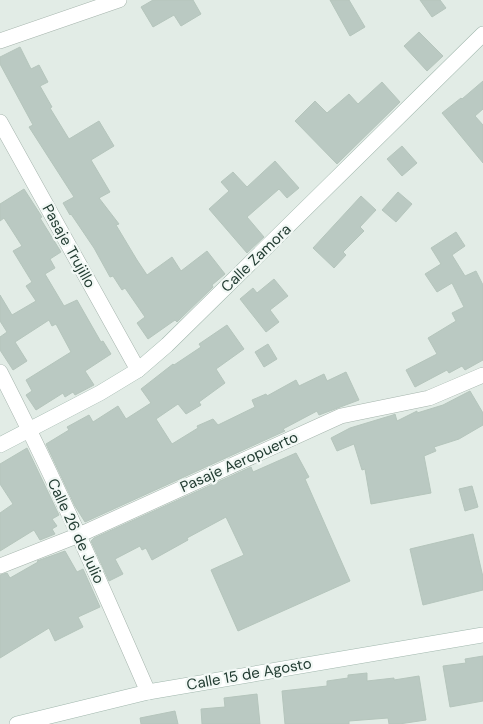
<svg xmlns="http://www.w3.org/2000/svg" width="483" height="724" font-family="'DM Sans',sans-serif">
<rect width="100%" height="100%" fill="#e2ece6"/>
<path fill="#bac9c2" stroke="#b5c5bc" d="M153,0h40l8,14 -20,12 -7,-11 -21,12 -12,-20z
M330,0h19l16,27 -15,9z
M420,0h20l6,8 -14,9z
M419,32l24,24 -16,15 -23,-25z
M20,47l11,22 8,-4 9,17 -8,4 12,21 -2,1 19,31 30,-18 15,25 -23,14 19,32 -11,6 20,26 -3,1 21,35 10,15 25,-18 9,14 26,-20 18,23 -13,11 1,2 -36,35 -2,-2 -27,19 -11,-16 8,-6 -20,-29 -3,2 -9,-14 -3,1 -16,-29 -23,-34 -1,1 -7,-12 11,-6 -45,-70 4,-2 -33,-61v-7z
M483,81v28l-8,7 8,9v38l-41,-50 19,-15 1,1z
M382,82l18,20 -63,62 -42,-43 20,-20 12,12 22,-19 9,10z
M402,146l15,17 -15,13 -15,-17z
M275,161l24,27 -12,10 -8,-9 -32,28 17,20 -17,16 -38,-44 20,-18 -8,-9 12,-10 14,15z
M24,189l18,28 -2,1 21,34 -11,7 5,9 -10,6 19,32 13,-6 24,42 2,-1 8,13 -26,17 9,14 -19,10 -2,-3 -8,5 -2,-4 -27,17 -10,-15 6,-4 -6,-11 45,-28 -15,-28 -4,2 -3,-6 -34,22 12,19 -14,9 -13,-20v-13l7,-5 -7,-11v-26l12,20 24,-14 -10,-15 6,-4 -19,-31 9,-5 -18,-28 -4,3v-17z
M398,192l14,12 -16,18 -14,-12z
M361,196l15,14 -16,17 4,4 -21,21 3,3 -12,13 -21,-20z
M456,232l9,14 -13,9 13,21 11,-5 7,14v75l-18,10 -3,-4 -13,7 -2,-3 -32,17 -9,-17 31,-16 -9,-16 28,-17 -4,-8 12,-6 -12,-24 -15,9 -12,-18 16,-10 -10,-16z
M274,279l14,17 -18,14 9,12 -13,10 -26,-33 13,-11 4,5z
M227,325l17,24 -28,20 9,14 -26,19 2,3 -15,9 -8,-10 -22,15 16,25 26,-16 -1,-2 16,-7 5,6 37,-18 -3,-7 14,-6 1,2 29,-16 3,6 25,-12 3,7 19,-9 13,28 -40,15 -2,-4 -34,18 2,2 -200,91 -10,-16 -29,-62 23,-14 -2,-3 22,-12 4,7 25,-16 8,13 25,-16 -10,-14 32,-25 1,1 27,-18 -2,-3z
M268,344l9,15 -13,8 -9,-15z
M470,391l13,22v12l-24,14 -25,8 2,4 -12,5 7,37 -60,11 -6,-35 -3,1 -8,-26 -17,7 -6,-13 19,-10 43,-13 2,-1 2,7 20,-10v2l26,-8z
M27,448l32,67 -7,4 5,7 -5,3 3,5 -15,6 -6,-10 -34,21v-38l13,-9 -13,-20v-20z
M296,453l13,24 -4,2 45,102 -112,50 -27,-61 33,-15 -18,-38 -39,21 1,2 -36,20 -6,-12 -4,2 -2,-4 -25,13 8,15 -14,7 -18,-40 3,-3 157,-71 2,5z
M472,486l6,21 -13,4 -6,-22z
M473,534l10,43v13l-60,15 -13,-56z
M65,551l12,21 6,-3 17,38 -22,10 5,10 -28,14 -6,-13 -49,30v-83l7,-2 3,5 28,-16 -1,-1z
M483,656v45l-33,6 -7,-41 23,-3 -1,-4z
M367,673v8l27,-3v2l25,-4 7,44 -27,4h-10l-1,-6 -39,3v3h-64l-3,-33 45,-5v-5l21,-3v-3z
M257,694l3,30h-58l-1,-15 24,-2 -1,-9z
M175,711l3,13h-37l-1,-6z"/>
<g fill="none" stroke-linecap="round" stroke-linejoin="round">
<g stroke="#a5b4ac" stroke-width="16">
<path id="street" d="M0,41l119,-41
M0,122l138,248
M0,372c54,105 101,212 148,320
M0,566l79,-31 262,-119 88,-18 54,-23"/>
</g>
<g stroke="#a1b7ad" stroke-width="16">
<path id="secondary" d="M0,445l100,-52 38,-23 29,-25 316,-311
M17,724l131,-32 335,-57"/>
</g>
<use href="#street" stroke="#fff" stroke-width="15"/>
<use href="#secondary" stroke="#fff" stroke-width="15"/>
</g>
<g text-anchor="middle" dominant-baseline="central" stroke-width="4.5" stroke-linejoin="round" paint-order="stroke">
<g font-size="15" fill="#223c32" stroke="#f2f8f5">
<text transform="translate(69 246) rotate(61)">Pasaje Trujillo</text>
<text transform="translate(256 258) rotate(-44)">Calle Zamora</text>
<text transform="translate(239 462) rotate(-24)">Pasaje Aeropuerto</text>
<text transform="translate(76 531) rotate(65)">Calle 26 de Julio</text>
<text transform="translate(249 674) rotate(-10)">Calle 15 de Agosto</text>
</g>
</g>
</svg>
